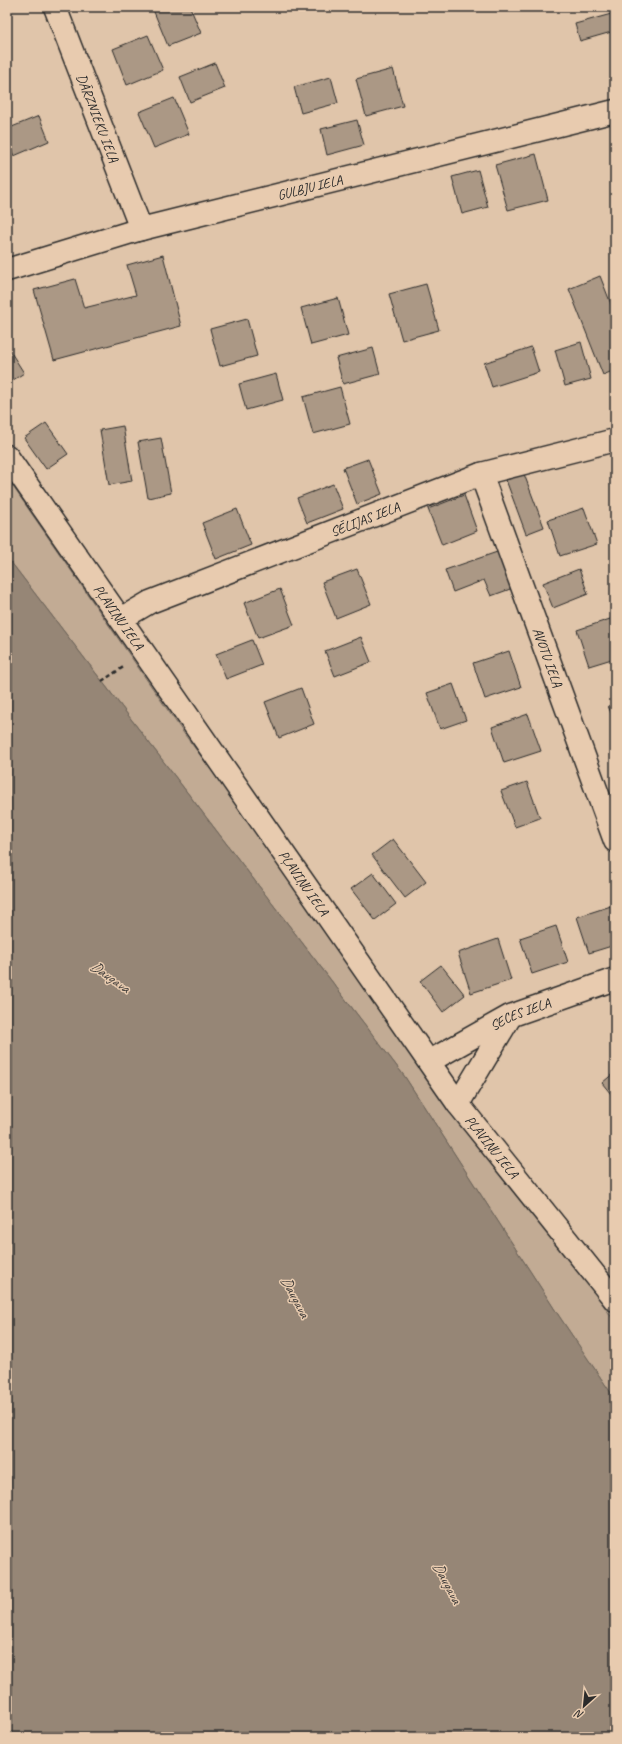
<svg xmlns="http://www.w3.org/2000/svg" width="622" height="1744" font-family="Caveat,sans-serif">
<rect width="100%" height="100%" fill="#e0c5aa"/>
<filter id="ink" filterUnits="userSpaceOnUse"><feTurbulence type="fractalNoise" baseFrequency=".025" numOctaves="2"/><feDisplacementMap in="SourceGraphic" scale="8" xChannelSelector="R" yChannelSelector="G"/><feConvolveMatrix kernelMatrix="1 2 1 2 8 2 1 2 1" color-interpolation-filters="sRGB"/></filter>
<g filter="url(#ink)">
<path fill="#c2ab94" stroke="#766b60" d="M7,478l178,257 173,229 207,286 50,72v77l-56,-83 -154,-239 -398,-520z"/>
<path fill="#968676" stroke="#6b6258" d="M7,557l398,520 154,239 56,83v338h-608z"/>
<path fill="#ab9885" stroke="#2b2b2b" d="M152,7h38l11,26 -33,13z
M615,13v18l-35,10 -5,-17z
M148,35l15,35 -36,15 -14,-36z
M215,63l10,25 -35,14 -10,-25z
M393,69l10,37 -37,10 -10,-37z
M331,77l7,26 -37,10 -7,-26z
M174,98l15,36 -35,14 -15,-36z
M39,116l10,25 -35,15 -7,-17v-10z
M357,120l7,25 -37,10 -6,-26z
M536,154l12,46 -40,10 -13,-45z
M478,170l10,37 -26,7 -10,-37z
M7,204l4,11 -4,1z
M163,255l18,71 -127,34 -20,-70 41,-11 9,29 52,-13 -9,-30z
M600,276l15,38v56l-12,5 -34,-86z
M426,284l13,46 -37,10 -13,-46z
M338,298l10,37 -37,10 -10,-37z
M247,319l10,37 -37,10 -10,-37z
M581,342l10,37 -26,7 -10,-36z
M531,347l8,25 -47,15 -8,-24z
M373,348l7,26 -37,10 -7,-26z
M10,351l14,22 -17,11v-31z
M276,374l7,26 -37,10 -7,-26z
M340,387l10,37 -37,10 -10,-37z
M46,423l22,31 -22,15 -22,-31z
M123,426l9,55 -23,4 -9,-55z
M161,438l10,55 -23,5 -10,-56z
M368,459l14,35 -25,10 -14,-36z
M524,474l20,53 -18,7 -20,-54z
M333,484l10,25 -36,14 -10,-25z
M464,495l13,36 -35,14 -14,-36z
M584,508l13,36 -37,12 -12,-36z
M237,509l14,36 -35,14 -14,-36z
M500,551l13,37 -22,8 -7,-16 -31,12 -8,-22z
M357,569l14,35 -35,14 -14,-36z
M579,569l9,25 -35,14 -10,-25z
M280,589l14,36 -36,13 -14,-35z
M613,618l2,7v33l-26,8 -12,-36z
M361,637l10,25 -36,14 -10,-25z
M252,640l10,25 -36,14 -10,-25z
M509,651l12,36 -36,12 -12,-36z
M453,684l13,36 -26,9 -13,-36z
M301,688l13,36 -35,14 -14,-36z
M615,703v19l-7,-16z
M528,714l13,37 -37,12 -12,-36z
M527,782l13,36 -25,9 -14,-36z
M393,839l33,43 -21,16 -33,-43z
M373,873l23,31 -21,16 -24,-31z
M614,905l1,4v36l-26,8 -12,-36z
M556,926l12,36 -36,12 -12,-36z
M498,939l13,41 -40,13 -13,-40z
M441,965l24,30 -22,17 -23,-31z
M615,1072v27l-13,-16z"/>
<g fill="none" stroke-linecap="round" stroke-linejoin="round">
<g stroke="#2b2b2b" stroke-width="25">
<g id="minor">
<path id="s1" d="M55,7l86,222"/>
<path id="s2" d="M7,270l134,-41 474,-118"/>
<path id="s3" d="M7,456l451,648 157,196"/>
<path id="s4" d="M481,474l134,367"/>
<path id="s5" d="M121,619l29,-17 331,-128 134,-34"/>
<path id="s6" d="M430,1061l80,-45 105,-37"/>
<path d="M458,1104l52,-87"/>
</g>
</g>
<path stroke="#2b2b2b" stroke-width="2.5" stroke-dasharray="4 3" stroke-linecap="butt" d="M102,681l23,-15"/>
<use href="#minor" stroke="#e8cbaf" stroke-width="22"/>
</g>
</g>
<g text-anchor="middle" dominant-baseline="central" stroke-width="3" stroke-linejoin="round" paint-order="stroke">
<g font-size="14" fill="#2b2b2b" stroke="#e8cbaf">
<text stroke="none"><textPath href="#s1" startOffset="119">DĀRZNIEKU IELA</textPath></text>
<text stroke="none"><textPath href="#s2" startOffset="314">GULBJU IELA</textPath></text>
<text stroke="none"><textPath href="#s5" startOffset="264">SĒLIJAS IELA</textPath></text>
<text stroke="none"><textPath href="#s3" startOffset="196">PĻAVIŅU IELA</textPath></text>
<text stroke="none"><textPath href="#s4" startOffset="195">AVOTU IELA</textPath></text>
<text stroke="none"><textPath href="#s3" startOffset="520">PĻAVIŅU IELA</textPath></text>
<text stroke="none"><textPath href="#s6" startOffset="102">SECES IELA</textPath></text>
<text stroke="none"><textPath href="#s3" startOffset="844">PĻAVIŅU IELA</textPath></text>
</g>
<g font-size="15" font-style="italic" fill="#403d3a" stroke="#e8cbaf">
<text transform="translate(110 977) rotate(35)">Daugava</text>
<text transform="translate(295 1297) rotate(62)">Daugava</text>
<text transform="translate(447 1583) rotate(62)">Daugava</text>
</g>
</g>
<rect width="622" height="1744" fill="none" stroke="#e8cbaf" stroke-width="24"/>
<rect x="12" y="12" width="598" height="1720" fill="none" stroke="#2b2b2b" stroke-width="1.5" filter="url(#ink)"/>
<g transform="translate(584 1706) rotate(207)" stroke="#e8cbaf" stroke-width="3" paint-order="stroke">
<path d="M0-3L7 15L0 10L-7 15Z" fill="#2b2b2b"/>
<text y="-6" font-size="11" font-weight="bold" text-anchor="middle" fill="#2b2b2b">N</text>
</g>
</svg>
